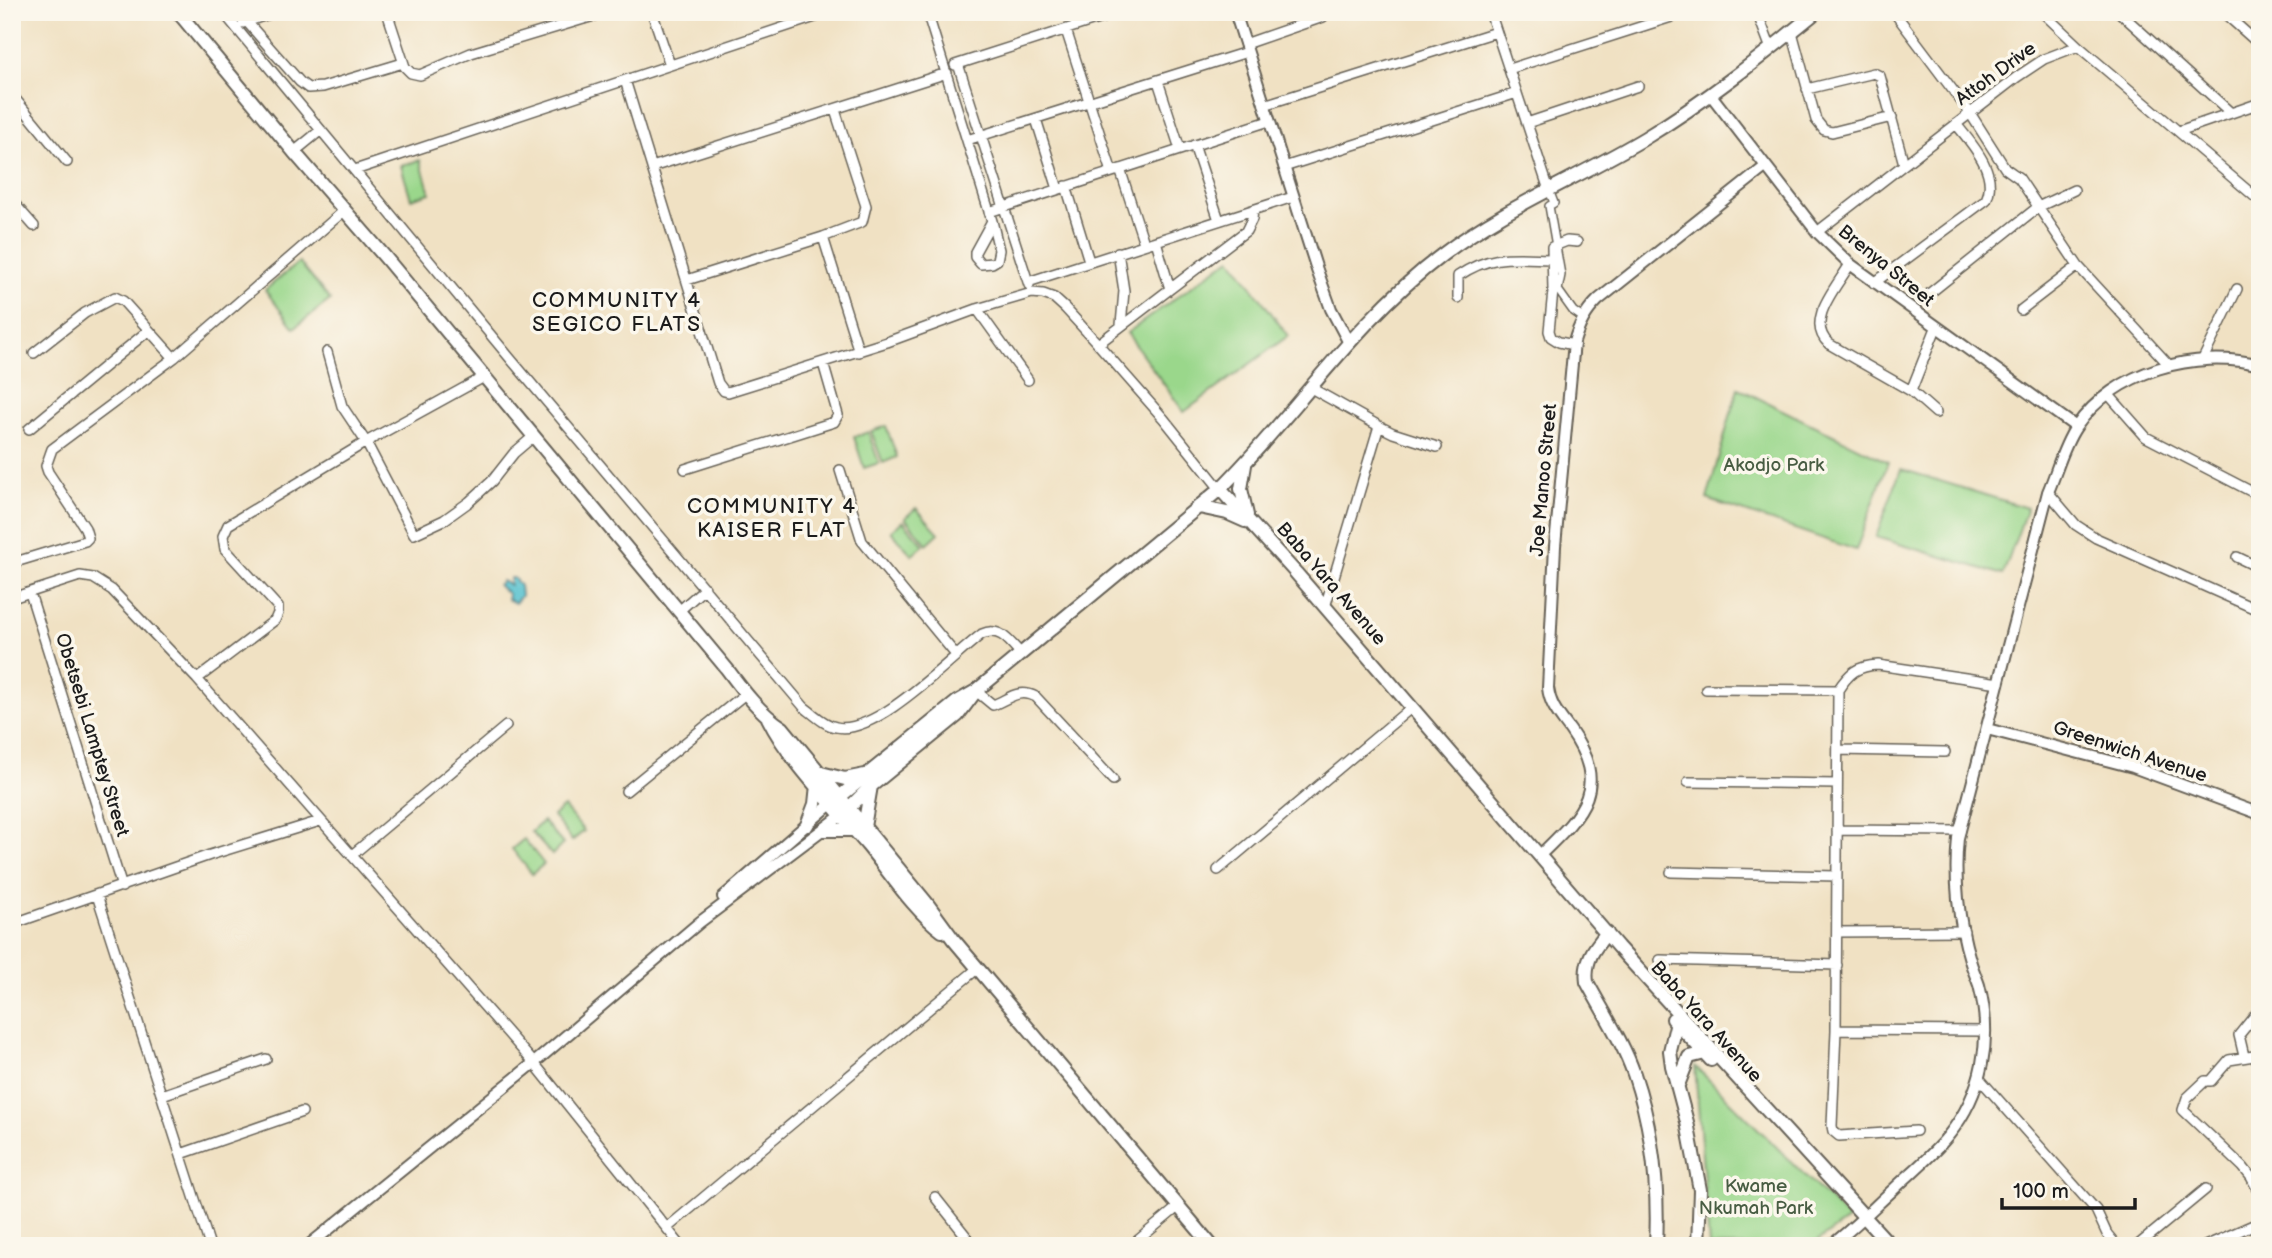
<svg xmlns="http://www.w3.org/2000/svg" width="2272" height="1258" font-family="'Balsamiq Sans',sans-serif">
<rect width="100%" height="100%" fill="#fbf7ec"/>
<filter id="ink" filterUnits="userSpaceOnUse"><feTurbulence type="fractalNoise" baseFrequency=".0143" numOctaves="2"/><feDisplacementMap in="SourceGraphic" scale="14" xChannelSelector="R" yChannelSelector="G"/><feConvolveMatrix kernelMatrix="1 2 1 2 8 2 1 2 1" color-interpolation-filters="sRGB"/></filter>
<filter id="wash" filterUnits="userSpaceOnUse"><feTurbulence type="fractalNoise" baseFrequency=".00686" numOctaves="4" result="noise"/><feDisplacementMap in="SourceGraphic" scale="28" xChannelSelector="R" yChannelSelector="G"/><feGaussianBlur stdDeviation="1.57" result="paint"/><feColorMatrix in="noise" values="0 0 0 0 0 0 0 0 0 0 0 0 0 0 0 0 0 1.4 0 .05"/><feComposite in="paint" operator="in"/></filter>
<g filter="url(#wash)">
<rect width="100%" height="100%" fill="#f0e1c3"/>
<path fill="#9ad78b" stroke="#5b7a54" stroke-width="2" d="M420,160l10,33 -19,6 -10,-33z
M1231,258l57,78 -104,76 -57,-79z
M299,262l31,38 -36,28 -29,-38z
M1738,388l150,74 -32,88 -149,-51z
M886,426l11,31 -14,6 -12,-32z
M868,432l11,31 -15,5 -10,-31z
M1901,469l126,39 -24,67 -127,-38z
M916,508l23,25 -12,11 -22,-26z
M903,521l21,24 -12,10 -21,-24z
M564,807l20,24 -12,10 -19,-25z
M543,821l20,23 -11,11 -21,-23z
M524,839l20,25 -12,10 -20,-25z
M1695,1066l154,153 -38,27h-102z"/>
<path fill="#55c1cf" stroke="#386e76" stroke-width="2" d="M510,578h4l6,8 1,10 -6,7 -8,-4 1,-5 -10,-9 4,-4 8,4z"/>
</g>
<g filter="url(#ink)">
<g fill="none" stroke-linecap="round" stroke-linejoin="round">
<g stroke="#666156" stroke-width="10">
<path id="pedestrian" d="M1549,190l5,13 -5,3 12,69 -3,15 15,21 10,7"/>
</g>
<g stroke="#666156" stroke-width="12">
<path id="minor" d="M223,12l286,345 295,350c10,7 20,18 32,20 41,9 114,-69 146,-93 18,-8 28,8 39,20
M387,12l18,55 6,6 9,2 51,-22 136,-41
M652,12l18,53
M927,12l65,209 7,29 -2,10 -5,3 -11,1 -6,-7v-5l17,-31
M1490,12l59,178
M1757,12l14,37
M1894,12l76,101 35,55 14,10 59,88 91,99
M2042,12l36,34
M2119,12l112,101
M2223,12l37,33
M247,22l53,60 8,6 15,-1 80,-24
M243,23l32,-11
M1066,30l46,142
M1792,32l24,88 8,10 8,2 60,-15
M1245,44l78,-27
M958,64l71,221
M955,65l165,-53
M1509,69l178,-57
M625,80l93,303 6,8 4,1 159,-50 90,-33 55,-16 11,1 11,4 11,10 33,36 66,75 56,70
M1158,81l22,68
M1807,89l67,-16 6,3 24,88
M12,95l55,67
M1264,105l232,-73
M1036,119l22,70
M1527,123l111,-37
M2179,131l81,-28
M967,140l280,-88
M1194,145l25,75
M294,152l27,-22
M652,167l295,-94
M1284,167l233,-74
M1120,169l24,74
M355,170l475,-158
M1066,186l23,75
M12,201l22,25
M989,212l280,-91
M1817,232l200,-155 27,-18 34,-13 182,155
M823,237l36,115
M1156,241l14,48
M1118,252l6,39 -3,34
M1850,264c-13,23 -46,57 -21,80l82,47 25,22
M687,280l136,-43 39,-15 4,-16 -31,-96
M1028,282l265,-85
M1874,283l112,-83c13,-27 -14,-56 -30,-76
M1930,293l108,-86 36,-17
M1458,298v-22c34,-23 56,-18 95,-17
M977,309l51,71
M2021,310l57,-44
M1098,344l148,-113 6,-12 1,-9
M1574,345l-15,-3 -8,-5 -2,-6 4,-40 -1,-44 15,-6 10,1
M327,352l15,54 24,36 48,92 30,-14 25,-18 23,-21 22,-28 20,-17
M34,353l51,-40 30,-16 8,4 51,57
M2203,359l34,-70
M1311,388l68,38
M1911,391l25,-63
M2109,395l37,42 114,59
M29,429l120,-99
M685,469l149,-47 4,-7 -15,-52
M840,470l22,71 94,114
M2048,492l28,33 20,13 164,73
M2237,557l23,11
M12,563l73,-22 3,-3 -3,-10 -37,-56 -2,-6 6,-17 122,-91 171,-148
M30,593l92,294
M12,598l68,-22 13,2 19,12 85,89 337,384 147,183
M1325,607l54,-181 14,7 44,14
M679,611l26,-23
M197,679l78,-59 3,-7v-6l-53,-58 -2,-13 5,-11 138,-83 118,-65
M1706,689l132,1
M976,691l17,14c16,-6 25,-17 43,-8l77,83
M1838,750l107,2
M1688,782l149,2
M626,791l119,-97
M1837,830l123,1
M352,855l154,-129
M1218,870l194,-163
M1671,872l166,4
M97,895l113,351
M12,924l198,-69 110,-34
M1837,932l127,-1
M1660,960l177,5
M1836,1030l149,1
M2260,1055l-31,5 -18,21h-6l-18,17 -4,12 60,57 8,10 9,17
M2244,1056l-5,-21 21,-26
M1979,1078l117,132 11,24 10,12
M162,1095l104,-36
M1916,1131l-77,5 -6,-5 -1,-5 4,-96 2,-340c11,-17 19,-24 40,-25l121,18
M181,1154l121,-42
M935,1197l39,49
M667,1228l311,-260
M1131,1246l48,-40
M2137,1246l69,-57
M2205,1246l55,-24"/>
</g>
<g stroke="#666156" stroke-width="14">
<path id="tertiary" d="M1235,12l82,258 14,39 18,34
M1711,95l106,137 33,32 226,163
M1987,729l146,38 127,47
M1540,855c42,-41 71,-67 30,-125 -10,-14 -20,-24 -22,-42l7,-142 19,-204c5,-17 11,-29 24,-42l167,-133
M723,897l109,-94
M308,1246l226,-183 166,-141 142,-107
M1830,1246c23,-17 43,-38 64,-57 18,-17 39,-34 54,-53 35,-43 45,-98 31,-151 -3,-9 -7,-17 -9,-25 -12,-39 -16,-83 -12,-122l90,-346c9,-21 15,-46 28,-65 38,-56 120,-79 184,-62"/>
</g>
<g stroke="#666156" stroke-width="16">
<path id="secondary" d="M178,12l116,140 91,105 342,412c17,23 33,44 56,59l143,174 27,37 259,307
M1245,465l-4,24 6,26
M1220,489l76,84 322,374 273,299
M1199,507l28,6 18,8
M768,718c21,43 68,90 100,128 23,28 45,63 74,85
M821,773l24,6 20,-4
M832,803l125,-101 19,-11 244,-202c76,-76 136,-169 222,-234 63,-48 136,-77 203,-117 61,-37 116,-81 171,-126
M845,812l26,-26 87,-71 15,-20
M807,825l8,-21 2,-19
M864,827l7,-41
M824,830h30
M1607,933c-13,15 -23,28 -20,49 16,30 36,60 47,92 19,56 25,113 22,172
M1679,1013l-9,38 2,15 15,56 13,68 -2,56
M1673,1019l38,41
M1678,1085l11,-28 16,-4"/>
</g>
<use href="#pedestrian" stroke="#fff" stroke-width="7"/>
<use href="#minor" stroke="#fff" stroke-width="9"/>
<use href="#tertiary" stroke="#fff" stroke-width="10"/>
<use href="#secondary" stroke="#fff" stroke-width="12"/>
</g>
</g>
<g text-anchor="middle" dominant-baseline="central" stroke-width="7" stroke-linejoin="round" paint-order="stroke">
<g font-size="19" fill="#1c1c1c" stroke="#fbf7ec">
<text transform="translate(1996 74) rotate(-36)">Attoh Drive</text>
<text transform="translate(1886 266) rotate(39)">Brenya Street</text>
<text transform="translate(1544 480) rotate(-85)">Joe Manoo Street</text>
<text transform="translate(1331 584) rotate(49)">Baba Yara Avenue</text>
<text transform="translate(92 735) rotate(73)">Obetsebi Lamptey Street</text>
<text transform="translate(2130 752) rotate(18)">Greenwich Avenue</text>
<text transform="translate(1706 1022) rotate(48)">Baba Yara Avenue</text>
</g>
<g font-size="19" fill="#485d43" stroke="#fbf7ec">
<text x="1774" y="465">Akodjo Park</text>
<text x="1756" y="1186">Kwame<tspan x="1756" dy="22">Nkumah Park</tspan></text>
</g>
<g font-size="21" letter-spacing="2" fill="#1c1c1c" stroke="#fbf7ec">
<text x="617" y="300">COMMUNITY 4<tspan x="617" dy="24">SEGICO FLATS</tspan></text>
<text x="772" y="506">COMMUNITY 4<tspan x="772" dy="24">KAISER FLAT</tspan></text>
</g>
</g>
<rect width="2272" height="1258" fill="none" stroke="#fbf7ec" stroke-width="42"/>
<path d="M2002 1198v10h133v-10" fill="none" stroke="#1c1c1c" stroke-width="3.5"/>
<text x="2013" y="1198" font-size="21" fill="#1c1c1c" stroke="#fbf7ec" stroke-width="5" paint-order="stroke">100 m</text>
</svg>
